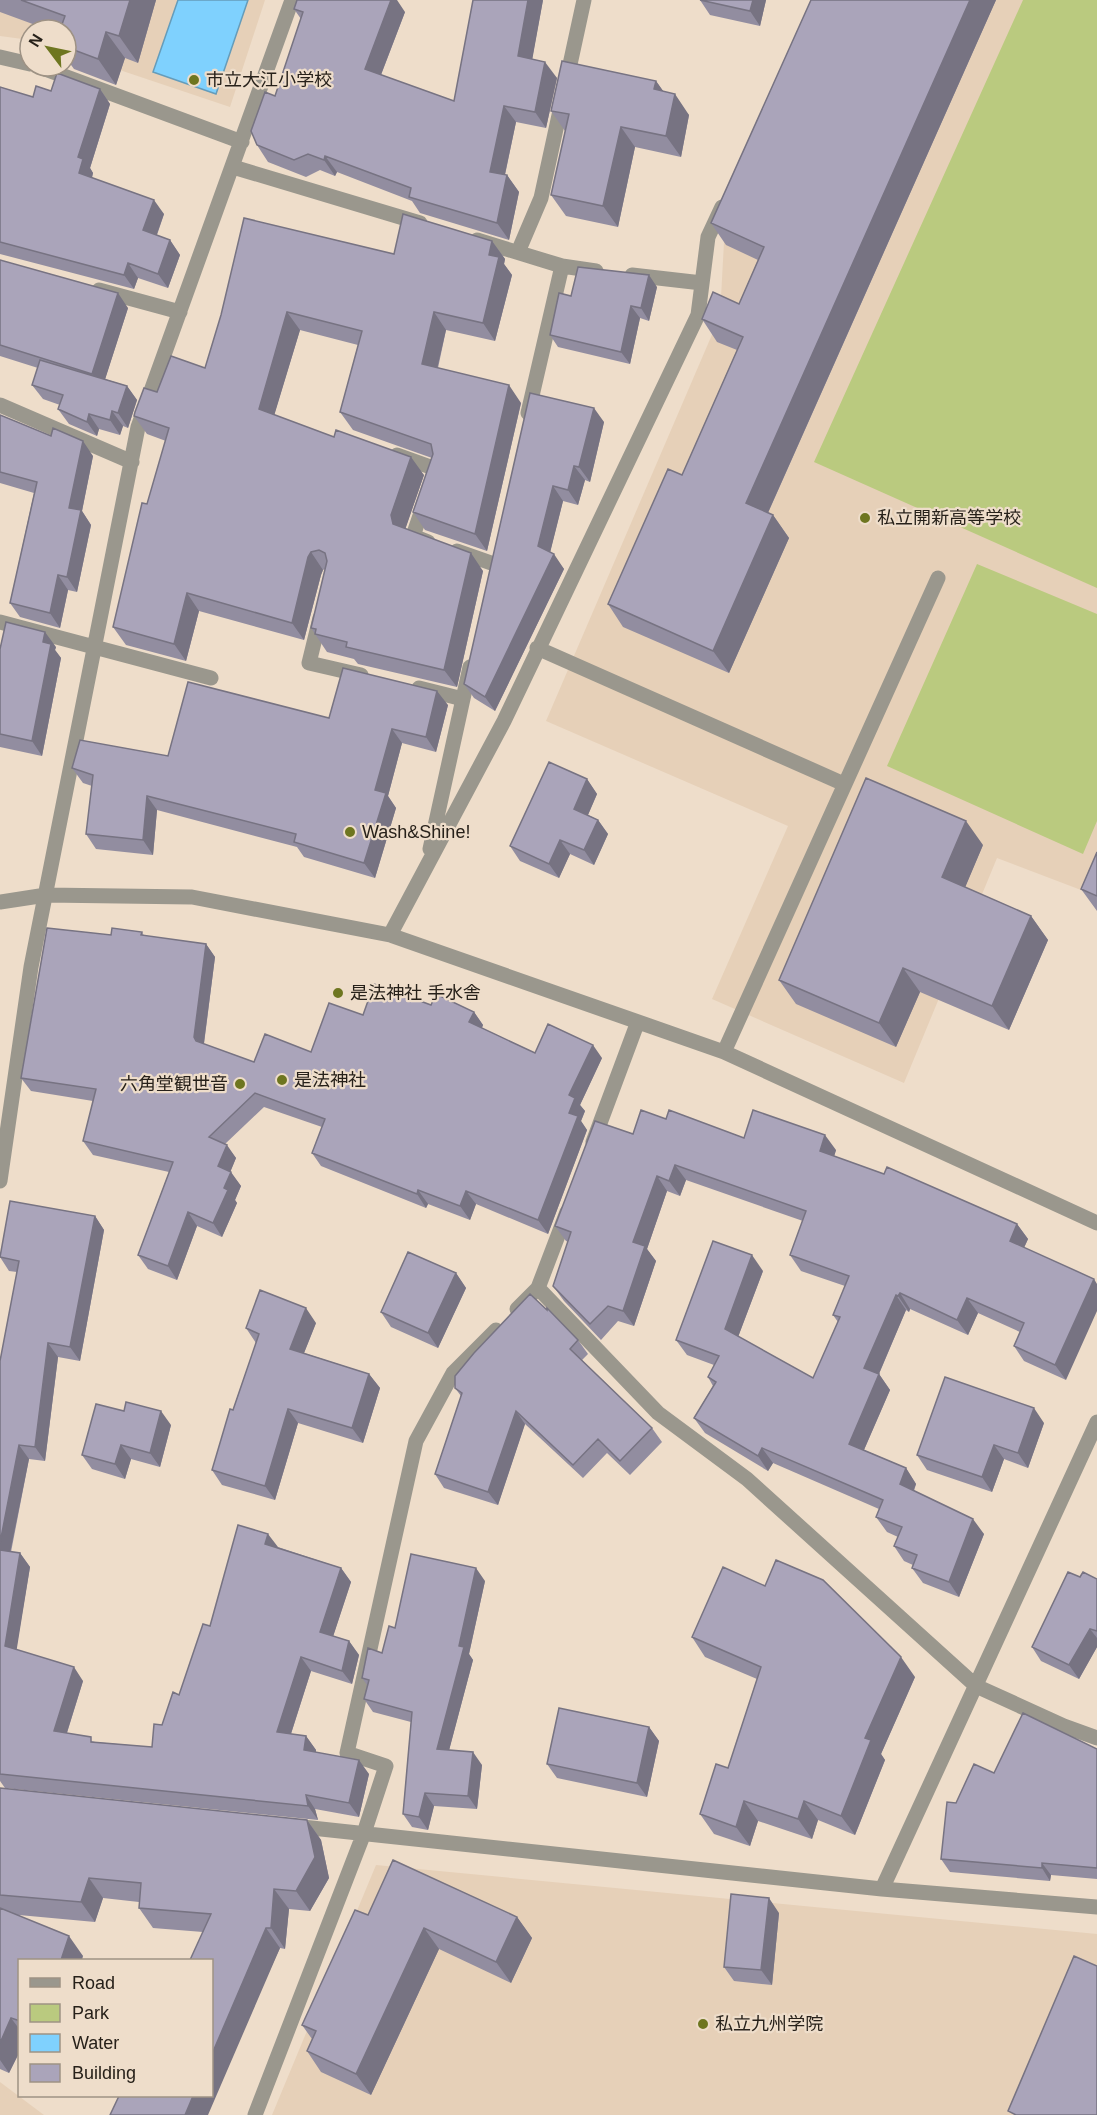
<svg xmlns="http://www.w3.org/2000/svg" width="1097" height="2115" font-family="Arial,'Noto Sans JP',sans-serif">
<rect width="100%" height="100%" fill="#eeddca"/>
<path fill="#e6d0b8" d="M0,0h265l-35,107 -164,-55v-22h-36v10l-30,-4z
M834,0h263v852l-16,38 -84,-32 -93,225 -192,-84 76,-173 -242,-105 174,-405 4,-74z
M376,1865l721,69v181h-825z
M0,2082l44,33h-44z"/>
<path fill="#baca7f" d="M1023,0h74v588l-283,-126z
M977,564l120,50v207l-14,33 -196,-88z"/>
<path fill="#7fd1fe" stroke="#659cba" stroke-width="1.5" d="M178,0h70l-32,94 -63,-22z"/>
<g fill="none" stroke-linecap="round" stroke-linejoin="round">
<path stroke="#9a978d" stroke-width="15" d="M0,57l30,7
M37,66l205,76
M233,167l187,56
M477,240l85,26 34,5
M518,252l23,-54 43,-198
M632,275l70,8
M99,290l81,22
M0,405l132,57
M528,413l34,-147
M397,455l39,14 -23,67 15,6
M457,551l37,13
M320,618l-11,45 52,12
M0,622l211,56
M537,648l307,136
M419,688l44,11
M430,849l40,-182
M0,902l46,-7 146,2 198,38 334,117 373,171
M390,935l114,-214 194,-406 10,-78 14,-30
M724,1052l214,-474
M593,1142l44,-118
M0,1181l31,-214 107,-540 154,-427
M538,1288l120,125 89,66 229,207 88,40 33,12
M517,1309l21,-21 29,-76
M293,1826l589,63 215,18
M882,1889l215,-467
M255,2115l109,-282 22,-67 -39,-13 69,-312 37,-68 43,-43"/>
</g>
<path fill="#928da0" d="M0,0h156l-18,63 -13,-5 -9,27 -42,-16 -8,-11v-28h-17l-49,-18z
M543,0l-11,59 25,19 -11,50 -30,-6 -11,53h2l12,17 -10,48 -89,-27 -8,-12 -75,-29 -2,4 -15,-6 -14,7 -38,-15 -11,-17 18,-49 26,-77 -7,-10 111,3 -24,63 73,26z
M700,0h66l-6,26 -50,-11z
M811,0h185l-228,513 5,2 16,23 -60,135 -106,-46 -15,-23 74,-129 55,-125 -20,-8 -15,-23 37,-15 19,-44 -32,-15 -15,-22z
M656,81l7,10 26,24 -8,42 -46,-10 -17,80 -52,-11 -15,-21 14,-64 -14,-20z
M0,87l33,10 18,-6 49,-2 10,15 -20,64 3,5 -1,5 72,36 -7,21 13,5 10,15 -12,33 -30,-10 -4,11 -134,-35z
M492,241l13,18 -1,5 8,11 -17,66 -49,-11 -8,38 83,35 -34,148 -62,-21 -12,-18 19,-54 -79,-28 -13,-18 18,-67 -58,-15 -26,85 150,60 -19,54 78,42 -26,116 -99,-23 -4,-5 -27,-7 -16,-24 14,-59 -2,1 -2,5 -17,65 -105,-29 -13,50 -60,-16 -13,-18 34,-123 19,-63 -19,-7 -13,-18 23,-24 48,-24 16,-53 173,-61z
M0,260l128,48 -23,71 22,7 10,14 -9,28 -5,-2 -3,9 -21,-6 -2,7 -28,-12 -11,-15 2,-4 -17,-6 -11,-14 6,-17 -38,-12z
M657,287l-8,34 -9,-3 -10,46 -72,-17 -8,-12 21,-39z
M530,393l74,29 -14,60 -5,-2 -7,25 -15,-4 -13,51 14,17 -69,142 -21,-13 -10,-14z
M0,415l93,41 -11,55 9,14 -14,67 -9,-2 -8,38 -40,-11 -10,-14 24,-110 -34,-10z
M56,647l-1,3 6,8 -19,98 -42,-9v-98z
M448,705l-12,47 -34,-9 -14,53 8,12 -21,70 -71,-21 -7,-10 -140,-37 -4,45 -57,-6 -10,-15 6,-48 -9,-3 -11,-15 96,-12 161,-38z
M587,779l10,15 -9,21 10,5 10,14 -14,31 -24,-11 -11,24 -39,-17 -10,-15z
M983,845l-18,42 66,29 17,24 -39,90 -89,-38 -24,55 -100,-43 -17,-24z
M1097,852v59l-16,-22z
M142,932l2,4 62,8 9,13 -11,87 50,18 57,-10 52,-37 68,-10 43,7 9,13 -1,3 53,25 67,5 -22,47 5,6 -4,10 6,9 -39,104 -72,-30 -6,16 -42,-16 -2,4 -105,-42 -9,-13 10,-26 -58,-20 -39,37 11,14 -6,14 11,14 -6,14 2,3 -15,34 -25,-11 -20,54 -29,-11 -10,-14 31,-83 -76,-17 -10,-14 10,-40 -62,-10 -10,-13 90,-143z
M666,1119l78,19 92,12 -2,6 183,68 11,15 -4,9 42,132 -42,-19 -10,-15 6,-14 -42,-19 -10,22 -58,-26 -1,3 -3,-2 -27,64 11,16 -26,60 42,18 10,16 -2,7 70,43 -25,63 -36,-14 -11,-15 1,-3 -9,-4 -10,-15 4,-9 -11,-5 -11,-15 3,-8 -106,-46 -5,8 -63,-38 -11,-15 19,-32 -5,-9 6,-12 -27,-10 -11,-15 87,-69 -25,66 75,41 25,-56 -5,-7 12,-29 -44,-15 -11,-16 13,-34 -117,-41 -6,16 -13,-5 -20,58 9,12 -22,65 -16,-5 -17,19 -37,-39 -11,-15 15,-44 -2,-1 -11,-15 78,-92z
M95,1216l9,14 -24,131 -22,-4 -13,104 -16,-2 -18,93 9,1 10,14 -14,83 67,31 -16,52 28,9 57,5 10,-22 17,-30 31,-69 68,-79 63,21 10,14 -18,54 16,5 10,14 -7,29 -41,-13 -20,63 15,2 10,14v2l53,22 -10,43 -44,-8 3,11 -313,-32 -5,-7v-420l17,-89 -8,-1 -9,-14z
M456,1273l10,15 -28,60 -47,-21 -10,-15z
M316,1323l-12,30 65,21 11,14 -17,55 -65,-20 -23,77 -53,-15 -10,-15 44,-127 -10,-15z
M578,1340l10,14 -6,6 70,68 10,14 -32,33 -23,-22 -24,25 -58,-54 -27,81 -54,-17 -9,-14 26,-78 -6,-8z
M1044,1423l-16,45 -24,-9 -12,33 -65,-22 -10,-15z
M171,1425l-11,42 -29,-8 -6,20 -33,-10 -10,-14z
M1080,1577l17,2v68l-18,32 -38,-18 -9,-14z
M485,1581l-16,73 4,6 -24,90 33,15 -5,44 -43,-3 -6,24 -16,-3 -9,-13 8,-92 -38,-10 -9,-13 3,-14 -5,-7 20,-25 13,-25z
M692,1637l223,40 -34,77 4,6 -30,75 -37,-15 -6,19 -54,-18 -8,25 -36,-12 -14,-20 28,-46 29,-89 -52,-22z
M649,1727l10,14 -12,56 -90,-19 -10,-14z
M1097,1749v130l-46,-4 -1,6 -100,-9 -9,-13 15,-56 38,-30z
M0,1788l307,32 14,20 8,38 -19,33 -21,-2 -4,40 -5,-1 -68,148 -9,-164 -50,-4 -14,-20v-6l-36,-4 -8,24 -76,-7 64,41 -63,4v91l-11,22 -9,-4z
M779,1913l-7,72 -38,-4 -10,-14z
M368,1915l149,2 15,21 -21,45 -72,-34 -68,146 -50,-23 -14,-21 5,-12 -10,-14z"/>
<path fill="#777382" d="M130,0h26l-18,63 -19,-27z
M391,0h6l8,12 -28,73 -12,-16z
M528,0h15l-13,72 -12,-16z
M753,0h13l-6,26 -10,-15z
M970,0h26l-234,526 -16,-23z
M106,32l19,26 -9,27 -18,-26z
M545,62l12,16 -11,50 -11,-16z
M656,81l15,21 -17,-13z
M100,89l10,15 -20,64 3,5 -4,15 -10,-15 -1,-16z
M675,94l14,21 -8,42 -15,-21z
M504,106l12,16 -14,66 -12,-16z
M621,127l14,20 -17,80 -15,-21z
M325,156l12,16 -2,4 -11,-16z
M507,175l12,17 -10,48 -12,-17z
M154,200l10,14 -11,31 -10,-15z
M170,240l10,15 -12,33 -10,-14z
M492,241l13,18 -1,5 8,11 -17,66 -12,-18 6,-68z
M128,263l10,15 -4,11 -10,-14z
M649,275l8,12 -8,34 -8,-13z
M118,293l10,15 -26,81 -10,-15z
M631,306l9,12 -10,46 -9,-12z
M287,312l13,18 -29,96 -12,-17z
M434,312l12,18 -12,52 -12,-18z
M509,385l12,18 -34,148 -12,-17z
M127,386l10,14 -9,28 -10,-15z
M594,408l10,14 -14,60 -11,-15z
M112,411l11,15 -3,9 -10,-15z
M89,414l10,15 -2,7 -10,-14z
M83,441l10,15 -11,55 9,14 -14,67 -10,-15 2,-69z
M411,457l13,18 -20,58 -11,-9 -2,-9z
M574,466l11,14 -7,25 -10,-15z
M553,486l10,15 -15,60 -10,-15z
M773,515l16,23 -60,135 -16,-22z
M311,552l12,18 -2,5 -17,65 -12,-17 16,-66z
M471,553l12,18 -26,116 -13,-17z
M554,554l10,15 -69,142 -10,-14z
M58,575l10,15 -8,38 -10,-15z
M187,593l12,18 -13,50 -12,-17z
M45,632l11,15 -1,3 6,8 -19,98 -10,-15 11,-99z
M437,691l11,14 -12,47 -10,-15z
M392,729l10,14 -14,53 8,12 -21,70 -11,-15 11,-73z
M587,779l10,15 -13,30 -10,-15z
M147,796l10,14 -4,45 -10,-15z
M598,820l10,14 -14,31 -10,-15z
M966,821l17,24 -24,57 -17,-25z
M560,840l10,14 -11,24 -10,-14z
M1031,916l17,24 -39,90 -17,-24z
M206,944l9,13 -12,93 -9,-13z
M903,968l17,24 -24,55 -17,-24z
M474,1012l9,13 -5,11 -9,-14z
M593,1045l9,13 -22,47 5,6 -4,10 6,9 -39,104 -10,-14 31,-107v-18z
M825,1135l11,15 -5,17 -11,-16z
M227,1145l9,13 -9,22 -9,-14z
M675,1165l11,15 -6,16 -11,-15z
M231,1172l10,14 -6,14 2,3 -15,34 -9,-14 11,-35z
M657,1176l10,15 -20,58 9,12 -22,65 -11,-15 10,-69z
M418,1190l10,14 -2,4 -9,-14z
M466,1191l10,13 -6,16 -10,-14z
M188,1212l9,14 -20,54 -9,-14z
M95,1216l9,14 -24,131 -10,-14z
M1017,1224l11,15 -8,17 -10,-15z
M752,1255l11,16 -28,74 -10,-16z
M456,1273l10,15 -28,60 -10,-15z
M1094,1279l3,5v27l-31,69 -11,-15z
M900,1293l10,16 -1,3 -11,-16z
M896,1295l10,15 -31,73 -11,-15z
M967,1298l11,15 -10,22 -11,-15z
M306,1308l10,15 -16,40 -10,-14z
M48,1343l10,14 -13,104 -10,-14z
M369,1374l11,14 -17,55 -11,-15z
M879,1374l11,16 -30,69 -11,-15z
M1034,1408l10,15 -16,45 -10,-15z
M288,1409l10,14 -23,77 -10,-14z
M161,1411l10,14 -11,42 -10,-14z
M516,1411l9,13 -27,81 -10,-13z
M19,1445l10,14 -21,104 -8,-12v-8z
M121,1445l10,14 -6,20 -10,-15z
M994,1445l10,14 -12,33 -10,-15z
M762,1448l11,15 -5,8 -10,-15z
M906,1468l10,16 -6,15 -10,-15z
M973,1519l11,15 -25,63 -10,-15z
M268,1534l10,13 -3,11 -10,-14z
M20,1553l10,14 -15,93 -10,-14z
M341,1568l10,14 -21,64 -10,-14z
M476,1568l9,13 -16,73 4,6 -27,102 -9,-13z
M1090,1629l7,9v9l-18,32 -10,-14z
M349,1641l10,14 -7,29 -10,-13z
M301,1657l10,14 -24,75 -10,-14z
M901,1657l14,20 -34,77 4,6 -30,75 -14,-19 24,-78z
M74,1667l9,14 -20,64 -9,-14z
M649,1727l10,14 -12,56 -10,-14z
M306,1736l10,14 -2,14 -10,-14z
M473,1752l9,13 -5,44 -9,-13z
M359,1760l10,14 -10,43 -10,-14z
M425,1793l9,13 -6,24 -9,-13z
M306,1795l9,14 3,11 -10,-14z
M744,1801l14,20 -8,25 -14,-19z
M804,1801l14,19 -6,19 -14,-20z
M307,1820l14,20 8,38 -19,33 -14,-20z
M1042,1863l9,12 -1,6 -8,-13z
M89,1878l14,20 -8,24 -14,-20z
M274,1889l15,20 -4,40 -14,-21z
M769,1898l10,15 -7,72 -11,-15z
M517,1917l15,21 -21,45 -15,-21z
M266,1928l14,20 -72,167h-23l8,-19h19v-42z
M424,1928l15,21 -68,146 -15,-21z
M69,1936l14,20 -1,4h-21z
M11,2018l9,12v21l-11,22 -9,-13v-17z"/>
<path fill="#aaa4ba" stroke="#777382" stroke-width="1.5" d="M21,0h109l-11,36 -13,-4 -8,27 -32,-12v-17h-6l5,-14z
M297,0h94l-26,69 89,32 19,-101h55l-10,56 27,6 -10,50 -31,-6 -14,66 17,3 -10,48 -88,-26 2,-9 -86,-32 -1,4 -16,-6 -14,6 -37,-15 -6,-14 14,-39 10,4 28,-84 -9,-3z
M700,0h53l-3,11z
M811,0h159l-224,503 27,12 -60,136 -105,-47 60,-135 14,6 61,-138 -41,-18 11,-27 26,12 25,-57 -53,-24z
M562,61l94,20 -2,8 21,5 -9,42 -45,-9 -18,79 -52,-11 18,-81 -18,-3z
M57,73l43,16 -22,68 5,2 -4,14 75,27 -11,30 27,10 -12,34 -30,-11 -4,12 -124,-33v-155l33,10 3,-11 15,5z
M403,214l89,27 -3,14 10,2 -16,66 -49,-11 -12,52 87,21 -34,149 -62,-22 20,-58 -2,-10 -91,-32 22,-81 -75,-19 -28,97 75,28 2,-7 75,27 -20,58 2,9 78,29 -27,117 -98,-23 1,-5 -32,-8 1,-5 -5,-1 16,-67 -2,-8 -6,-3 -8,2 -3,5 -16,66 -105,-30 -13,51 -61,-17 29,-124 5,1 22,-76 -35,-12 1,-4 9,-24 13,4 14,-36 34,12 16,-53 23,-97 150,36z
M0,260l118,33 -26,81 -92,-29z
M578,267l71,8 -8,33 -10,-2 -10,46 -71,-17 9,-42 12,3z
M40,360l87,26 -9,27 -6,-2 -2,9 -21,-6 -2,8 -29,-13 5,-14 -31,-10z
M530,393l64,15 -15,59 -5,-1 -6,24 -15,-4 -15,60 16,8 -69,143 -21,-13z
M0,415l51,21 2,-8 30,13 -14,67 12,2 -14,67 -9,-2 -8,38 -40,-10 27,-121 -37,-10z
M6,622l39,10 -2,10 8,2 -19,97 -32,-7v-85z
M343,668l94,23 -11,46 -34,-8 -17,61 11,3 -22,70 -70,-21 2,-8 -149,-38 -4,44 -57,-6 7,-59 -21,-7 8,-28 88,16 20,-74 141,36z
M549,762l38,17 -13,30 24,11 -14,30 -24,-10 -11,24 -39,-18z
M866,778l100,43 -24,56 89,39 -39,90 -89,-38 -24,55 -100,-43z
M1097,852v44l-16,-7z
M47,928l64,7 1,-7 30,4 -1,3 65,9 -12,93 2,4 58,21 11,-28 46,18 18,-49 34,12 11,-31 57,21 5,-11 38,18 -5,10 66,31 13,-29 45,21 -24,50 6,3 -6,15 9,3 -40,104 -72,-29 -6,15 -42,-16 -1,4 -105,-41 13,-34 -70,-26 -46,44 18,8 -9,21 13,6 -7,16 4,2 -15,33 -25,-11 -20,54 -30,-11 35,-93 -90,-21 13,-52 -75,-11z
M641,1110l25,9 3,-9 75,28 9,-28 72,25 -5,16 64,23 3,-7 130,57 -7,17 84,38 -39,86 -41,-19 10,-23 -57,-25 -10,22 -57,-27 -2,3 -2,-1 -32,73 15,6 -30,70 57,24 -6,16 73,35 -24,63 -37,-14 5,-13 -23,-9 8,-19 -26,-10 7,-17 -121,-52 -4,8 -64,-38 22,-36 -8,-5 11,-21 -43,-16 37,-99 39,14 -27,74 88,49 27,-61 -7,-2 16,-39 -59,-21 16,-44 -131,-46 -6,16 -12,-5 -24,66 12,4 -22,65 -15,-5 -18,18 -37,-38 18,-54 -16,-6 40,-105 38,13z
M10,1201l85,15 -25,131 -22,-4 -13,104 -16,-2 -19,98v-182l19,-100 -19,-4z
M408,1252l48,21 -28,60 -47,-21z
M260,1290l46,18 -16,41 79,25 -17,54 -64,-19 -23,77 -53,-16 18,-61 3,1 26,-76 -13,-6z
M530,1294l17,16v-2l31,32 -8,9 82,79 -32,33 -22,-22 -25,26 -57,-54 -28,81 -53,-18 27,-81 -7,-5v-12l19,-23z
M945,1377l89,31 -16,45 -24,-8 -12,32 -65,-22z
M126,1402l35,9 -11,42 -29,-8 -6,19 -33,-9 14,-51 28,7z
M238,1525l30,9 -3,10 76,24 -21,64 29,9 -7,30 -41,-14 -24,75 29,4 -2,14 55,10 -10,43 -43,-8 2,11 -308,-32v-224l20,3 -15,93 69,21 -20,64 37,6v5l61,5 2,-23 8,1 11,-33 6,3 24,-71 7,2z
M411,1554l65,14 -17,78 5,1 -27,102 36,3 -5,44 -43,-3 -6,24 -16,-3 9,-102 -48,-13 5,-19 -7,-2 6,-30 14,5 7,-27 6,2z
M776,1560l47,20 78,77 -36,81 6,2 -30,76 -37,-15 -6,18 -54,-18 -8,26 -36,-13 16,-50 12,4 33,-101 -69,-30 31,-70 42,19z
M1068,1572l12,5 3,-5 14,7v52l-7,-2 -21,36 -37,-18z
M559,1708l90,19 -12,56 -90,-19z
M1023,1713l74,36v119l-55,-5v5l-101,-9 6,-57 9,1 18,-39 20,9z
M0,1788l307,32 8,37 -19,34 -22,-2 -3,39h-5l-54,126v-94h-22l21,-46 -72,-6 2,-25 -52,-5 -8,24 -81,-7z
M393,1860l124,57 -21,45 -72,-34 -68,146 -49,-23 9,-20 -14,-6 53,-115 13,5z
M731,1894l38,4 -8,72 -37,-3z
M0,1908l69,28 -8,24h-41v61l-9,-3 -11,25z
M1074,1956l23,10v149h-81l-8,-4z
M119,2096h74l-8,19h-75z"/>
<g fill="#6e7620" stroke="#eeddca" stroke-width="2">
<circle cx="194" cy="80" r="6"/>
<circle cx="865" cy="518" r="6"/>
<circle cx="350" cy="832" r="6"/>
<circle cx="338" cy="993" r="6"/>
<circle cx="282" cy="1080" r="6"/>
<circle cx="240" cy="1084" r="6"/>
<circle cx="703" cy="2024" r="6"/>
</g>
<g text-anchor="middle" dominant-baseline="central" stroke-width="4.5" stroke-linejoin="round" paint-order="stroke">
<g font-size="18" fill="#27211a" stroke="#eeddca" text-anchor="start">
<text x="206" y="80">市立大江小学校</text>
<text x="877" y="518">私立開新高等学校</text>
<text x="362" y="832">Wash&amp;Shine!</text>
<text x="350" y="993">是法神社 手水舎</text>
<text x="294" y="1080">是法神社</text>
<text x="228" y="1084" text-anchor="end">六角堂観世音</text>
<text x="715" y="2024">私立九州学院</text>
</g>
</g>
<rect x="18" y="1959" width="195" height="138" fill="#eeddca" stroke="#9e9284" stroke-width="1.5"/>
<rect x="30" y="1978" width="30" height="9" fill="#9a978d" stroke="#9e9284" stroke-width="1.5"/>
<text x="72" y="1989" font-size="18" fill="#27211a">Road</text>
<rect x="30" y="2004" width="30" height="18" fill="#baca7f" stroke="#9e9284" stroke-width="1.5"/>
<text x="72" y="2019" font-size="18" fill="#27211a">Park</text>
<rect x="30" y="2034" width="30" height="18" fill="#7fd1fe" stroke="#9e9284" stroke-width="1.5"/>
<text x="72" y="2049" font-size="18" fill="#27211a">Water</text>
<rect x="30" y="2064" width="30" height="18" fill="#aaa4ba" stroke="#9e9284" stroke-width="1.5"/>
<text x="72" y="2079" font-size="18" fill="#27211a">Building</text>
<g transform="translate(48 48) rotate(302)"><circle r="28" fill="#eeddca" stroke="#9e9284" stroke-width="1.5"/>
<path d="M0-4.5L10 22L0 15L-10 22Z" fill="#6e7620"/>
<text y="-9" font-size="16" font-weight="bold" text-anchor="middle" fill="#27211a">N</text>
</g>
</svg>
